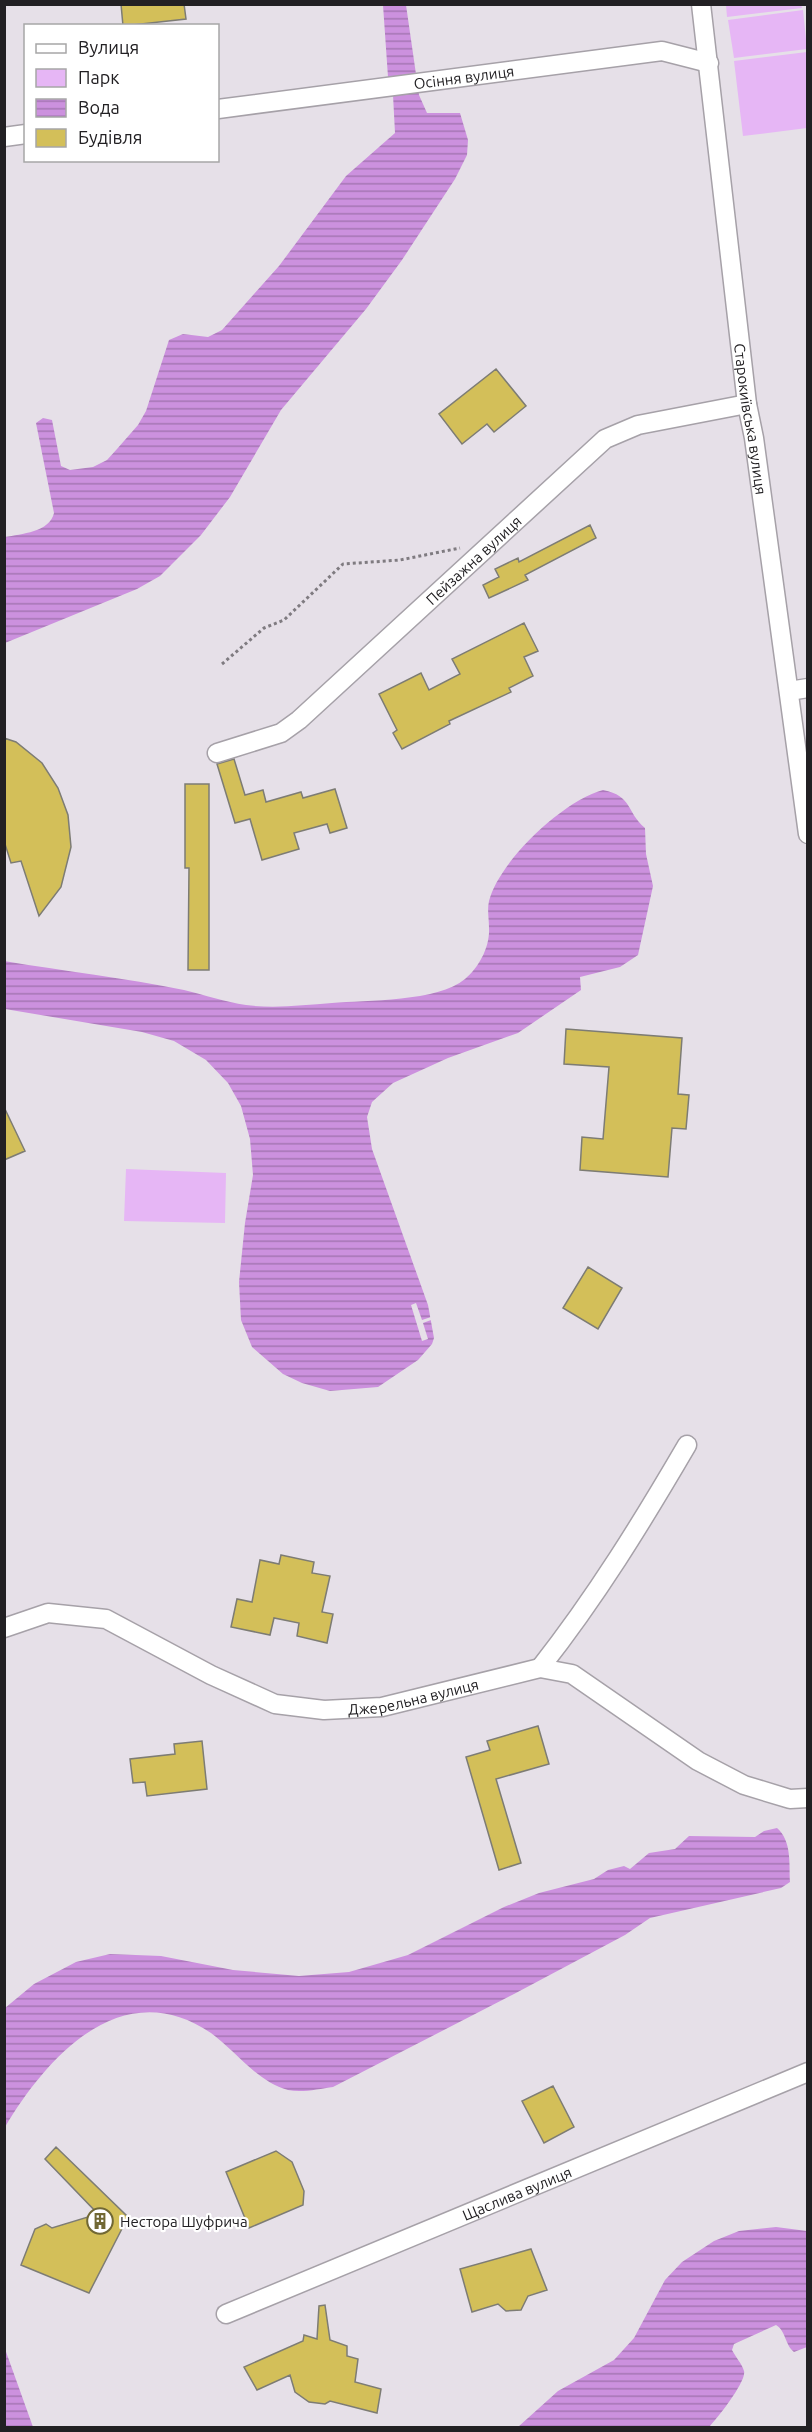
<svg xmlns="http://www.w3.org/2000/svg" width="812" height="2432" font-family="Ubuntu,sans-serif">
<defs>
<pattern id="water-rules" width="6" height="5" patternUnits="userSpaceOnUse" patternTransform="scale(1.5)"><rect width="6" height="5" fill="#cc91de"/><path d="M0 2.5h6" fill="none" stroke="#a576b4"/></pattern>
</defs>
<rect width="100%" height="100%" fill="#e6e0e8"/>
<path fill="#e6b6f5" d="M801,4l1,4 -75,9 -1,-12z
M803,10l4,39 -73,9 -6,-38z
M807,52v76l-64,8 -9,-75z
M126,1169l100,4 -1,50 -101,-2z"/>
<path fill="url(#water-rules)" d="M383,5h23l13,90 8,18h33l8,27 -1,15 -12,24 -53,81 -36,49 -85,101 -51,87 -29,38 -41,41 -23,13 -132,54v-106c16,-3 45,-5 49,-24l-18,-90 7,-5 9,2 9,46 9,4 23,-3 14,-7 10,-11 21,-24 8,-14 23,-71 14,-6 25,3 14,-7 57,-64 67,-90 49,-43 -2,-38 -5,-18z
M603,790c30,6 23,22 42,38l1,26 7,32 -15,69 -18,12 -40,10 1,13 -63,43 -70,25 -55,25 -21,19 -5,15 5,32 56,156 6,33 -2,6 -14,16 -40,27 -48,4 -28,-8 -19,-9 -31,-27 -11,-27 -2,-38 6,-59 8,-48 -3,-36 -9,-33 -13,-23 -22,-23 -32,-19 -32,-9 -137,-23 -1,-48c60,10 121,17 180,29 21,5 41,12 62,15 29,4 57,0 86,-2 34,-3 106,-1 133,-24 14,-12 25,-32 24,-51 0,-10 -2,-18 0,-27 10,-40 75,-101 114,-111z
M777,1828c15,13 12,36 13,54l-9,6 -131,30 -25,17 -111,59 -181,93c-14,2 -31,6 -45,3 -31,-8 -52,-39 -77,-57 -88,-60 -163,22 -206,94v-119l29,-24 42,-22 34,-8 51,2 72,14 66,6 50,-4 59,-17 96,-48 35,-14 55,-14 14,-9 16,-4 6,3 19,-16 26,-4 14,-13 66,1 9,-6z
M776,2227l31,4v116l-13,5c-9,-7 -8,-21 -18,-27l-42,19 -2,6c3,6 10,14 12,21 3,10 -27,48 -35,56h-191l40,-36 56,-31 20,-22 31,-58 17,-18 32,-21 25,-10z
M5,2349l28,78h-28z"/>
<path fill="#e6e0e8" d="M416,1303l6,17 9,-3v3l-8,3 5,16 -6,2 -11,-36z"/>
<path fill="#d3bf59" stroke="#7d7c74" stroke-width="1.5" d="M121,4h63l2,15 -63,7z
M496,369l30,37 -32,26 -7,-8 -25,20 -23,-30z
M590,525l6,13 -71,37 3,5 -39,18 -6,-13 16,-8 -4,-8 23,-11 1,4z
M524,623l14,28 -14,6 9,19 -24,12 2,4 -62,29 1,3 -48,25 -9,-16 4,-3 -18,-36 42,-21 8,17 31,-16 -8,-15z
M4,738l12,4 26,21 16,25 10,27 3,32 -10,40 -22,29 -18,-55 -10,2 -7,-22z
M234,759l11,36 18,-5 3,12 35,-10 2,6 32,-9 12,39 -17,5 -3,-9 -33,9 5,16 -37,11 -12,-41 -15,4 -18,-59z
M185,784h24v186h-21l1,-102h-4z
M566,1029l116,9 -4,56 11,1 -3,34 -14,-1 -4,49 -88,-7 2,-33 21,2 6,-72 -45,-3z
M4,1107l21,44 -21,9z
M588,1267l34,21 -24,41 -35,-21z
M281,1555l33,7 -2,11 18,3 -8,36 11,2 -6,29 -30,-7 2,-13 -25,-5 -4,17 -39,-8 6,-28 15,3 8,-42 19,4z
M538,1726l11,38 -53,15 25,84 -22,7 -33,-113 24,-7 -3,-9z
M202,1741l5,48 -60,7 -2,-14 -12,1 -3,-24 45,-5 -1,-10z
M553,2086l21,41 -30,16 -22,-42z
M56,2147l72,70 -39,76 -68,-28 14,-36 11,-5 6,4 46,-14 -53,-55z
M276,2151l16,11 12,29 -1,14 -54,23 -23,-56z
M531,2249l16,41 -19,6 -7,14 -15,1 -8,-7 -26,8 -12,-43z
M325,2305l5,35 17,6v10l11,3 -3,23 26,7 -4,24 -47,-12 -5,3 -16,-2 -14,-10 -5,-17 -33,15 -13,-23 59,-26 1,-6 13,4 2,-33z"/>
<g fill="none" stroke-linecap="round" stroke-linejoin="round">
<g stroke="#a6a1a8" stroke-width="21">
<g id="minor">
<path id="s1" d="M701,4l46,400 7,34 54,396"/>
<path id="s2" d="M218,109l444,-58 47,12"/>
<path d="M4,137l22,-3"/>
<path d="M789,691l19,-3"/>
<path id="s3" d="M217,753l64,-20 18,-13 306,-281 33,-14 109,-21"/>
<path id="s4" d="M4,1628l44,-15 58,6 105,56 64,29 49,6 58,-3 158,-39 32,6 126,87 46,24 46,14 18,-1"/>
<path d="M540,1668c56,-71 102,-146 147,-223"/>
<path id="s5" d="M226,2314l582,-242"/>
</g>
</g>
<path stroke="#7f7b80" stroke-width="3" stroke-dasharray="3 3" stroke-linecap="butt" d="M222,664l42,-36 20,-8 59,-56 57,-4 60,-12"/>
<use href="#minor" stroke="#fff" stroke-width="18"/>
</g>
<defs>
<g id="building-ring" transform="scale(1.35)"><circle r="9.5" fill="#fff" stroke="#716834" stroke-width="1.5"/><path d="M-4-6H4V6H1V3H-1V6H-4ZM-2.5-4.3h1.7v1.8h-1.7ZM.8-4.3h1.7v1.8H.8ZM-2.5-1h1.7V.8h-1.7ZM.8-1h1.7V.8H.8Z" fill="#716834"/></g>
</defs>
<g fill-rule="evenodd">
<use href="#building-ring" x="100" y="2221"/>
</g>
<g text-anchor="middle" dominant-baseline="central" stroke-width="4.5" stroke-linejoin="round" paint-order="stroke">
<g font-size="15" fill="#222023" stroke="#fff">
<text stroke="none"><textPath href="#s2" startOffset="248">Осіння вулиця</textPath></text>
<text stroke="none"><textPath href="#s1" startOffset="418">Старокиївська вулиця</textPath></text>
<text stroke="none"><textPath href="#s3" startOffset="326">Пейзажна вулиця</textPath></text>
<text stroke="none"><textPath href="#s4" startOffset="434">Джерельна вулиця</textPath></text>
<text stroke="none"><textPath href="#s5" startOffset="315">Щаслива вулиця</textPath></text>
</g>
<g font-size="15" fill="#222023" stroke="#fff" text-anchor="start">
<text x="120" y="2221">Нестора Шуфрича</text>
</g>
</g>
<rect width="812" height="2432" fill="none" stroke="#222023" stroke-width="12"/>
<rect x="24" y="24" width="195" height="138" fill="#ffffff" stroke="#a7a6a7" stroke-width="1.5"/>
<rect x="36" y="44" width="30" height="9" fill="#ffffff" stroke="#a7a6a7" stroke-width="1.5"/>
<text x="78" y="54" font-size="18" fill="#222023">Вулиця</text>
<rect x="36" y="69" width="30" height="18" fill="#e6b6f5" stroke="#a7a6a7" stroke-width="1.5"/>
<text x="78" y="84" font-size="18" fill="#222023">Парк</text>
<rect x="36" y="99" width="30" height="18" fill="url(#water-rules)" stroke="#a7a6a7" stroke-width="1.5"/>
<text x="78" y="114" font-size="18" fill="#222023">Вода</text>
<rect x="36" y="129" width="30" height="18" fill="#d3bf59" stroke="#a7a6a7" stroke-width="1.5"/>
<text x="78" y="144" font-size="18" fill="#222023">Будівля</text>
</svg>
